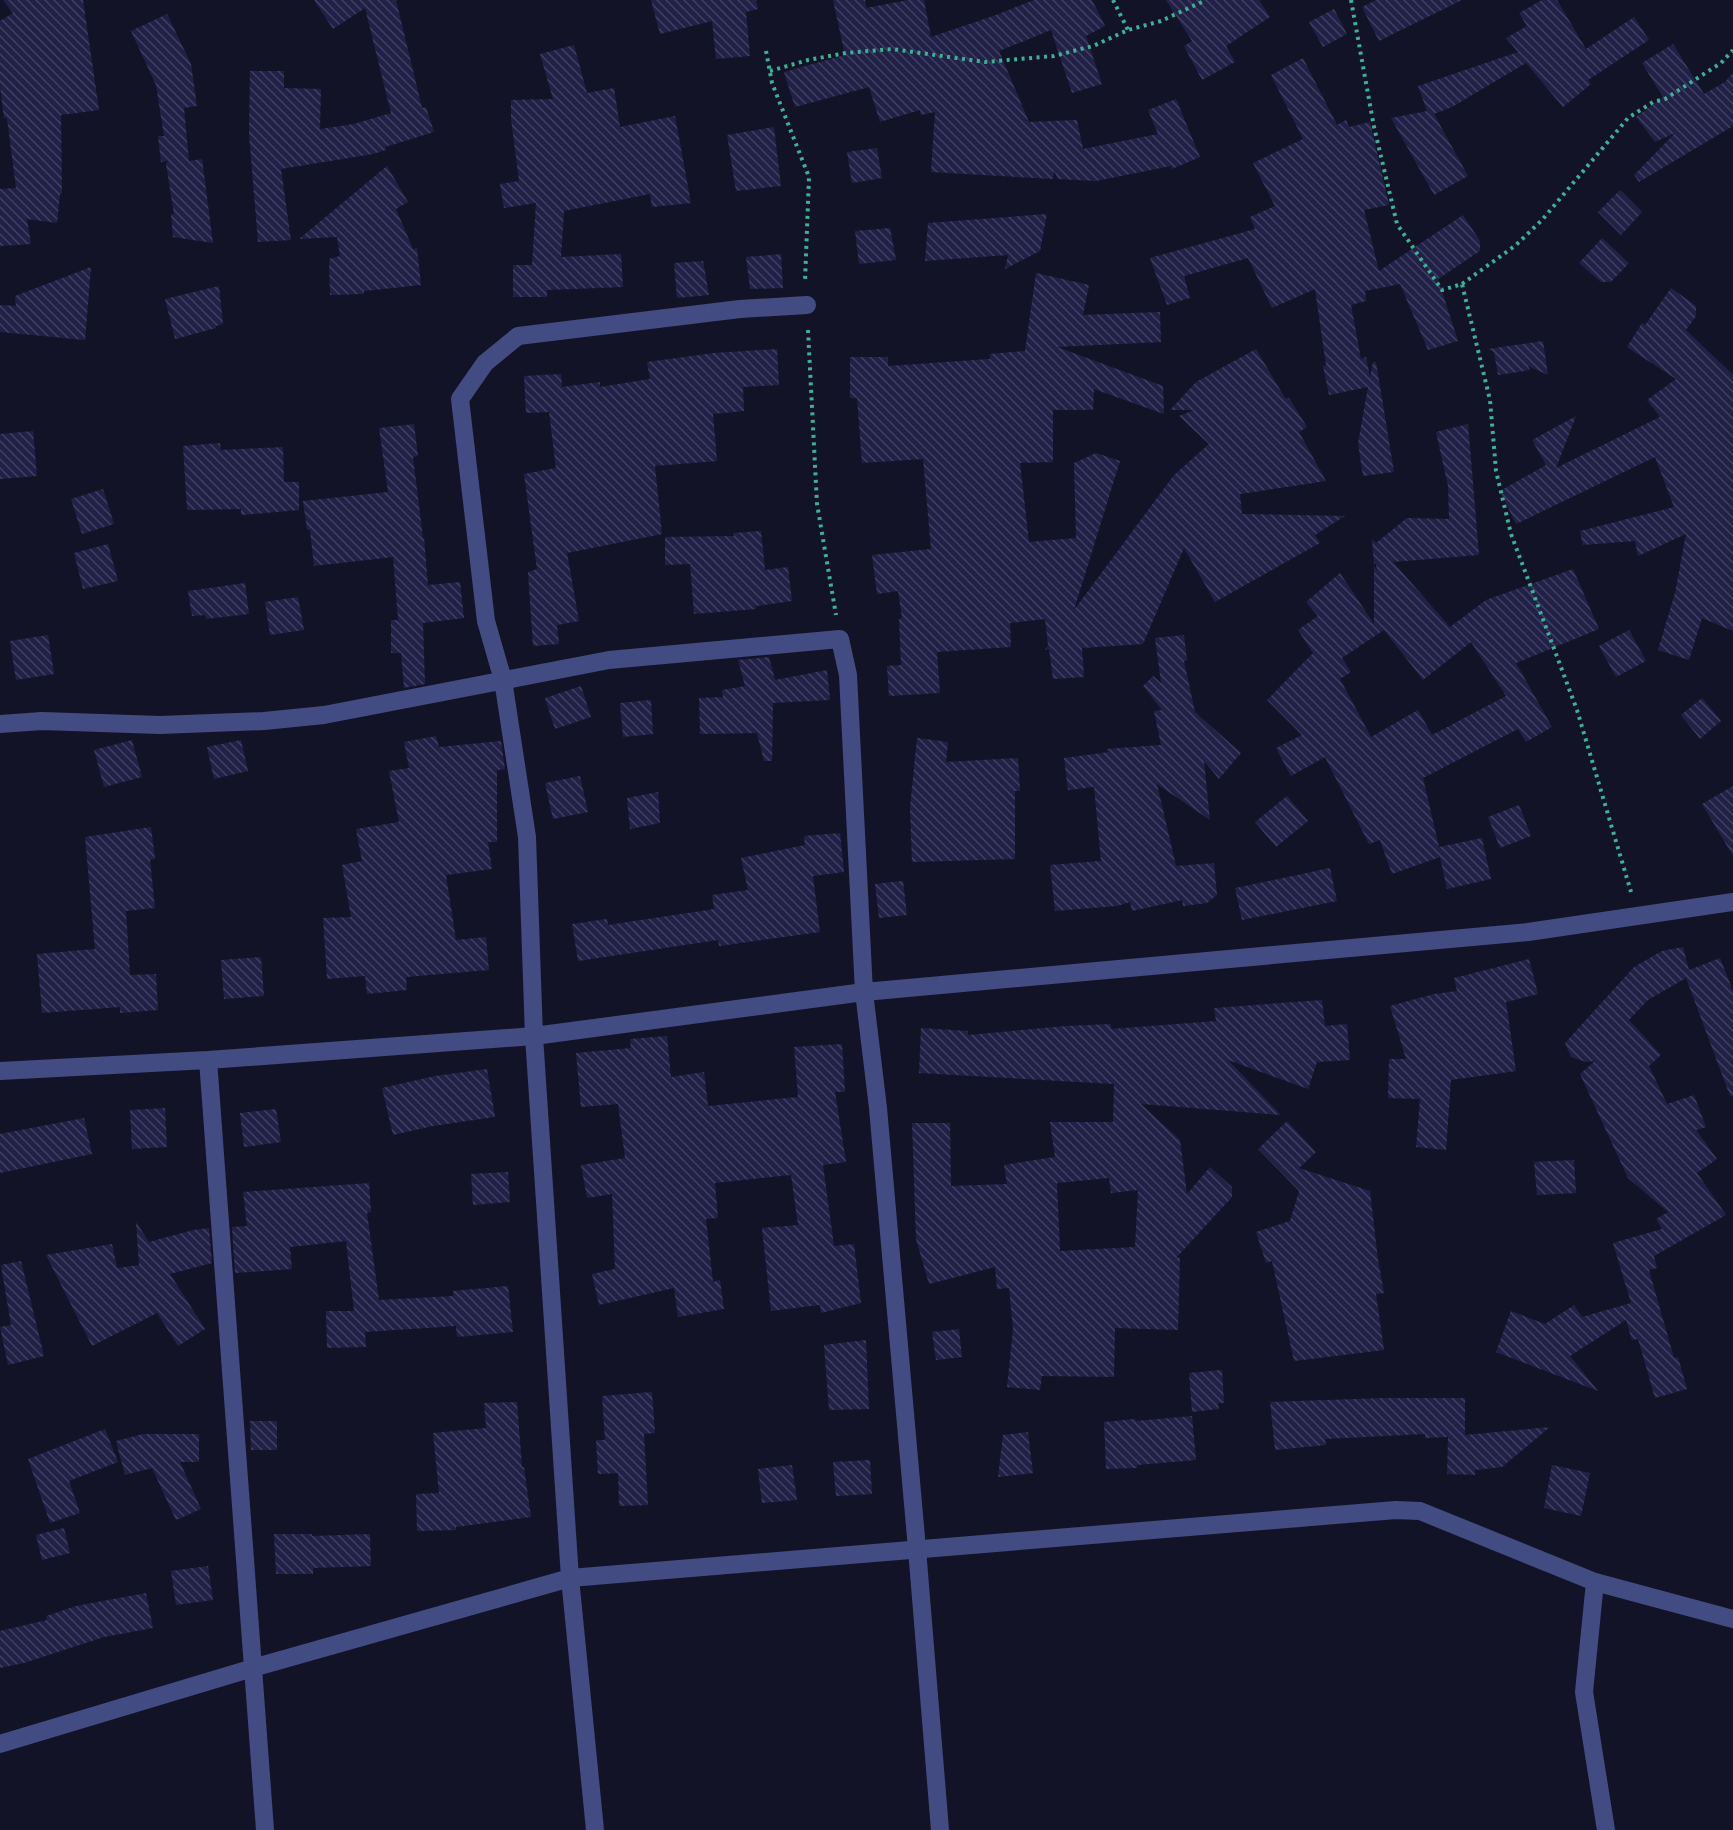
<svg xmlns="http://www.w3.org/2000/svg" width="1733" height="1830" font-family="'Fira Sans',sans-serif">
<defs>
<pattern id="building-back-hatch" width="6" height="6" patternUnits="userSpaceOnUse" patternTransform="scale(1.5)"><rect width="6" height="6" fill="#212047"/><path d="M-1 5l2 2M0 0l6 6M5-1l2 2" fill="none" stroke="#414062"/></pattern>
</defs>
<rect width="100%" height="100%" fill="#131328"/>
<path fill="url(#building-back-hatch)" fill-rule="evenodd" d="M3,0h80l16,110 -38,5 1,79h-2l-3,29 -30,-4 4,25 -31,2v-57l16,-1 -9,-70h-3l-4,-32v-65l13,-8z
M314,0h82l26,108 4,-1 8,25 -49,15 1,3 -13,4 -92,15 10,71 -33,2 -9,-108 1,-63h34v17l37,1 -1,40 34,-5 37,-11 -26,-105 -32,21z
M651,0h105l2,9 -12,3 4,44 -34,3 -4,-38 -52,13z
M833,0h32l1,8 42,-8h16l7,37 65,-22 38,-15h58l13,26 -19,10 16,48 -30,9 -21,-63 -52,21 30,71 48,-2 6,29 75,-15 -10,-24 28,-11 24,58 -28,12 -1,-3 -75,15 -38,-2 -4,-8 -1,8 -122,-7 4,-60 -14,3 -1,-5 -40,12 -11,-35 -74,20 -11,-35 61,-17z
M1166,0h93l11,17 -44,29 9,16 -33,18 -18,-34 8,-5z
M1376,0h86l-83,41 -17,-34z
M1542,0h15l29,49 48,-32 15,23 -61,40 3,4 -28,23 -37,-44 -74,44 -18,7 34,62 -34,19 -43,-77 36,-7 -9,-25 100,-34 -12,-14 21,-12 -8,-13z
M1334,9l13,25 -24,13 -14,-25z
M167,14l24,50 6,42 -13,2 5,53 13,-2 11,84 -40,-6 -2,-23h3l-8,-50 2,-3 -7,1 -3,-26h6l-8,-51 -25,-54z
M1673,44l31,50 21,-12 8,-9v53l-94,56 -5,-7 41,-42 -20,9 -19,-25 27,-20 -21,-34z
M574,45l13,48 27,-5 6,39 55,-11 16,87 -39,4 -2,-13 -86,17 -3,46 60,-3 2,33 -76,3v7h-34v-32h19l4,-62 -32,5 -4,-24 19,-3 -8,-62v-19l42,-1 -13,-45z
M1303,58l34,67 9,-5 3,7 21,-5 19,83 -25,5 15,61 84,-56 17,26v10l-42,28 20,62 -30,9 -28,-66 -35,7 1,10 -15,4 10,54 5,-2 4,20 3,-15h3l18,110 -31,4 -5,-33 10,-56 -39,8 -6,-29 3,-1 -11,-76 -43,19 -24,-50 -64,18 6,22 -23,7 -17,-47 105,-29 -5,-12 25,-11 -22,-43 50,-24 -32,-64z
M774,127l7,59 -45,5 -9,-56z
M877,148l5,30 -30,5 -5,-31z
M387,166l21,36 -12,7 17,40 4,-1 4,37 -57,6v3l-34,1 -1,-36 11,-3 -3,-19 -38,2z
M1620,190l22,22 -21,23 -23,-23z
M1047,214l-7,37 -35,18 3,-14 -83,6 3,-38z
M890,228l6,32 -37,4 -4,-33z
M1602,238l27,25 -18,19h-10l-22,-19z
M781,254l2,34 -33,1 -4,-32z
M703,261l6,34 -32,3 -3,-35z
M91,267l-6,73 -85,-8v-27l16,1 -1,-10z
M1036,273l53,12 -6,30 77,-3 1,30 -104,5 106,39 1,28 -70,-25 -1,21h-40v52l-33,1 9,79 47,-4 -2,-75 22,-10 24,8 -46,149 100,-135 35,-31 -30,-28 15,-6h-24l26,-28 60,-33 29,49h4l18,29 -8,5 27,49 -86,13 2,20 103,2 -30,19 5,8 -105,59 -31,-54 -41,96 -61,4 2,29 -31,2 -4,-30 -4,1 3,-5 -3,-26 -35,4 1,24 -74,5 3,41 -51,3 -2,-30 14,-1 -2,-46 3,-1 -4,-27 -21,3 -5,-39 59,-6 -8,-90 -61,4 -5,-65h-7v-41h38v9l102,-7v-5l35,-3z
M219,286l4,38 -7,2v2l-41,11 -10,-40z
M1671,288l25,18v10l-10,14 47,45v256l-31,-13 -13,42 -31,-10 17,-57 11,-59 -48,22 -3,-15 -52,4 -3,-14 94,-24 -19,-50 -139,67 -16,-33 46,-26 -14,-25 44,-24 -20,52 104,-51 -13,-17 29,-21 -49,-32 15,-24 3,2z
M1543,341l5,34 -20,-9 2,4 -32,5 -4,-23 -6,-3z
M777,349l2,36 -36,2 1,24 -31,3 4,47 -62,5 7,68 -95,19 12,68 -22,4 2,19 -26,2 -5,-74 9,-3 -13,-95 32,-6 -7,-56 -23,1 -2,-37 37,-2 1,13 38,-5v5l50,-8 -3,-17 67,-9z
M414,424l4,32 -5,1 10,81h1l4,47 32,-3 4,36 -41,5 2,61 -21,4 -3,-35h-10v-33h7l-5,-63 -79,9 -4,-36h-3l-4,-29 85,-9 -9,-64z
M1468,424l11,131 -86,7 57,65 36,-27 87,-31 26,60 -83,34 36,64 -26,15 -8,-13 -95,49 16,69 43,-9 9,41 -44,10 -7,-32 -48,17 -12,-34 -11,4 -44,-87 -34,19 -15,-28 26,-13 -35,-35 46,-47 -15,-23 20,-14 -12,-14 34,-29 34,51v-58l3,5 -1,-7h-2l-2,-25 4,4 31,-25 42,1 -1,-33 -12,-54zM1384,630l39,50 48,-38 35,54 -74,39 -14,-25 -47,27 -31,-58 11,-7 -9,-14z
M33,431l4,45 -37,3v-45z
M220,443l1,7 62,-3 1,35h15v28l-58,5v-6l-54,1 -4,-64z
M103,489l11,35 -32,10 -11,-35z
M761,531l4,39 23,-3 4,34 -36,5v3l-62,5 -4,-50 -25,1v-28l69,-1 -1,-3z
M108,544l10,37 -35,8 -9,-36z
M245,583l4,31 -43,5 -1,-4 -13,1 -4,-25z
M298,597l6,33 -34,5 -5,-33z
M1629,630l17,31 -30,16 -17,-31z
M48,635l6,39 -38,6 -6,-39z
M1184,635l3,26h-3l11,51 46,41 -22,26 -15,-18 6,59 -53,-36 19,82 38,-3 3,32 -10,8 -24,3 -1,-6 -50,11 -2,-9 -13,4 -62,5 -5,-46 51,-4 -7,-74 -26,3 -4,-32 45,-6 -3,-3 55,-4 -7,-34 8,-1 -19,-24 10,-10 8,7 -6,-45z
M769,657l6,23 52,-10 3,30 -57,3 -1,58h-8l-7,-28 -57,1 -1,-36 24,-1 -1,-7 23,-4 -7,-26z
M581,686l10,31 -36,12 -10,-31z
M1702,698l19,23 -21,18 -19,-24z
M651,700l2,34 -30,3 -3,-34z
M436,736l3,11 62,-6 4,28 -8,1v72h-9l4,27 -46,6 10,65 30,-3 3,33 -83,7 1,13 -40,4 -2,-18 -38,3 -4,-61 28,-1 -9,-52 20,-4 -6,-32 43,-7 -10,-51 20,-3 -5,-26z
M917,738l31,4 -2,20 72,-4 2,33h-5v68l-103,3 -2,-54z
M132,740l10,37 -38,10 -10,-37z
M241,740l7,31 -34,8 -7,-32z
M580,776l8,36 -35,7 -8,-36z
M1733,786v70l-31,-52z
M658,792l2,31 -30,6 -3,-31z
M1287,796l21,25 -32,26 -21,-25z
M1519,805l12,31 -31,12 -12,-31z
M151,827l4,32 -5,1 5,48 -29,3 4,64 26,-1 2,36 -38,3v-6l-78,6 -5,-59 58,-5 -10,-112z
M840,833l4,39 -31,4 7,56 -101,14 -1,-6 -140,21 -6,-37 35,-5 1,6 106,-16 -2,-14 36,-5 -7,-32 64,-13 -1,-9z
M1330,868l7,33 -95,19 -7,-32z
M903,881l4,34 -28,3 -4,-34z
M1683,947l6,23 31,-12 13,33v105h-3l-44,-118 -38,22 -19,20 32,35 -12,11 18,38 27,-9 12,32 -10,3 21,29 -20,14 29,42 -72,41 3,12 -8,2 25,88 4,-1 9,32 -32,9 -17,-59 -6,1 -6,-20 -56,36 28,35 -102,-39 15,-41 34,13 29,-19 8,12 49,-14 -18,-60 49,-14 -6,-10 12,-7 -40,-34 -48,-104 15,-13 -9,1 -15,-5 -6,-14 69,-76 28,-16z
M261,957l3,39 -40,3 -3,-39z
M1529,959l9,35 -32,8 10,69 -65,9 -5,70 -30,-3 4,-48 -32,-1 1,-39h17l-16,-53 44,-12 23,-3 -3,-13z
M1322,1000l3,26 22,-2 3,36 -33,2 -9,27 -80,-29 53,55 -140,-11 39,36 7,54 23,-27 22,20v10l-56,61 4,-1 -2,73 -63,-2 -1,49 -72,-1 -2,14 -33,-3 6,-58 -4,-41 -12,1 -2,-22 -66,17 -13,-45 -4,-116h38l1,63 56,-2 -3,-19 51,-8 -5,-35h63l1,-38 -195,-11 2,-45 47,3v4l98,-9 45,-2v5l105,-8 -2,-13zM1109,1178l2,15 27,-3 -3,57 -75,4 -3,-68z
M667,1036l4,41 33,-5 4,34 90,-9 -4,-50 48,-3 3,48h-10l11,70 -23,3 11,81 20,-2 7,59 -40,10 -1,-8 -49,6 -9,-83 36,-3 -7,-50 -76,8 3,35 -12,1 7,63 7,-2 4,29 -46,8 -4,-29 -75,17 -7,-31 23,-5 -3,-75 -25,4 -6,-33 44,-7 -7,-54 -37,3 -5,-54 55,-5 -1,-9z
M487,1069l8,48 -62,9 -40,9 -11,-47 53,-12z
M165,1108l2,39 -35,2 -2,-39z
M276,1109l5,33 -37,5 -4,-34z
M84,1118l8,36 -92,19v-39z
M1287,1121l29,31 -17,16 71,23 8,69 6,33 -8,1 8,56 -90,11 -22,-100 -6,2 -10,-31 34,-11 9,-30 -41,-42z
M1574,1160l2,33 -39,2 -3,-33z
M508,1172l2,30 -37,3 -2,-31z
M369,1183l2,29 -4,1 12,87 74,-4v-5l55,-5 5,46 -56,5 -1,-11 -91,6 1,15 -39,1 -1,-37h28l-8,-70 -56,6 2,22 -57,4 -3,-46 15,-1 -4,-34z
M136,1222l13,20 44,-12 16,-2 3,35 -42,11 35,55 -27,17 -21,-33 -65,33 -46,-91 66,-11 5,24 22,-3z
M21,1261l23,95 -36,9 -8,-38 11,-2 -10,-60z
M959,1329l3,28 -26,3 -4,-28z
M866,1340l3,69 -40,1 -5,-65z
M1222,1370l2,33h-6l1,6 -27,3 -3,-39z
M652,1392l3,41 -11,1 4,71 -29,1 -1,-33 -20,1 -2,-34h9l-3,-44z
M1384,1398h81v37l85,-8 -48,40 -27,3v5l-28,-1 1,-37 -23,1v-4l-100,5 1,6 -51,5 -5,-48z
M517,1402l5,65h2l7,50 -75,10v3l-39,1 -1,-37 23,-1 -6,-60 53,-5 -2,-25z
M1192,1416l4,44 -59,5v3l-31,1 -2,-47 31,-3 1,2z
M250,1421h27v29h-26z
M105,1429l13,33 -49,19 11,32 -30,10 -22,-64z
M1028,1432l5,41 -35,4 5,-42z
M143,1434h56v28h-19l21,47 -25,11 -24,-52 -27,7 -9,-34z
M870,1460l2,34 -36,2 -3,-34z
M792,1465l5,35 -35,3 -4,-34z
M1552,1465l38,8 -9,43 -37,-8z
M64,1528l6,25 -28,7 -6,-25z
M274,1534h38v2l58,-2 1,32 -58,2v6h-37z
M208,1566l5,34 -37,5 -5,-34z
M146,1593l7,35 -49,9 -80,26 -24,5v-37l47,-11 -1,-4 30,-10z"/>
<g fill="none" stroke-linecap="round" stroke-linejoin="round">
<path stroke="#3cb194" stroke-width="4" stroke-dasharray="3 4.5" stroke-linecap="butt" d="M1113,0l15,30
M1351,0l23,127 23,97 45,66 20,-6 28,116 6,71 15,63 66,176 54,182
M766,51l6,32 37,94 -4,104
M770,71l38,-11 38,-7 46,-4 93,13 69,-6 39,-10 35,-16 33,-9 45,-21
M1462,284l54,-39 26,-25 86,-102 25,-16 12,-3 56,-36 12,-13
M808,330l9,174 19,111"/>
<path stroke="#424c82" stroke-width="18" d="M0,724l42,-3 118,4 104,-4 60,-6 285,-55 231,-21 8,36 16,317 14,116 39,441 23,281
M208,1060l57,770
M0,1071l208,-11 326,-24 330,-44 664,-60 205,-30
M1595,1582l-11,110 22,138
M0,1744l253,-76 317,-90 826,-68 24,1 175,71 138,37
M595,1830l-25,-252 -36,-542 -7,-199 -24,-157 -17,-59 -26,-222 25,-36 33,-27 222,-27 67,-4"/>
</g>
</svg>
